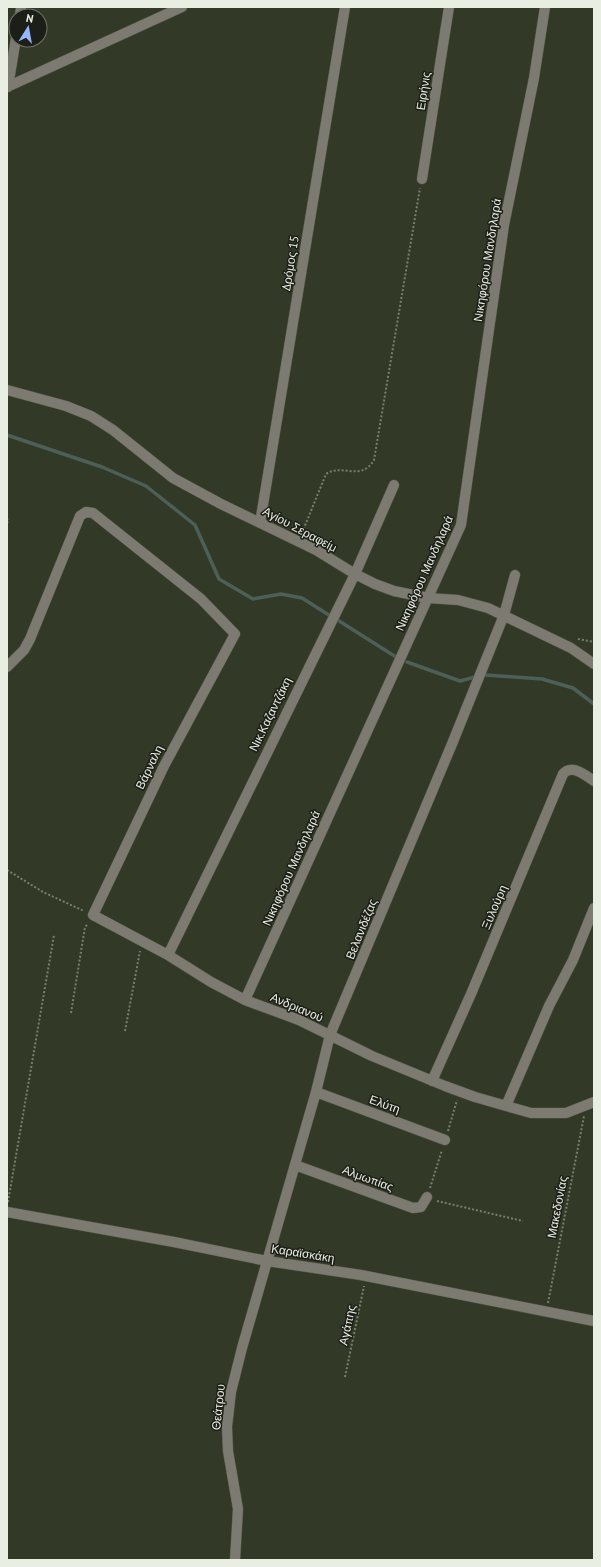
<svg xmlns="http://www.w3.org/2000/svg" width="601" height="1567" font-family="'PT Sans',sans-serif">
<rect width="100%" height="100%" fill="#333927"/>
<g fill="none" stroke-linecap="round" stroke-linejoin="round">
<path stroke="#4d5f59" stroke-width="3.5" d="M7,435l95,32 44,19 49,39 24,54 34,20 28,-5 21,4 30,19
M336,619l60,38
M407,662l53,19 15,-4
M486,675l56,4 31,9 21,16"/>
<g stroke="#505645" stroke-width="11">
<path id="minor" d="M20,16l1,-9
M7,87l175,-80
M8,87l8,-49
M422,179l27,-172
M7,390l59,16 25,10 22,14 60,48 48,26 95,46 39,24 20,10 19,7 34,7 30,2 30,8 83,40 23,16
M260,523l85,-516
M7,667l17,-17 6,-11 50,-123 6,-4 7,1 108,86 34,35 -71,132 -71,149 75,40 43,27 34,18 54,20 73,36 73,30 30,11 56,16h35l28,-11
M168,955l187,-381 39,-89
M245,1000l216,-475 43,-300 30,-147 11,-71
M432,1081l39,-87 92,-220c9,-11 23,2 31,7
M316,1092l129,48
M506,1106l43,-100 24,-46 21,-52
M295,1165l118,43 8,-1 6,-10
M7,1212l167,30 93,19 94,14 233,46
M235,1560l3,-51 -10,-58 -1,-24 4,-35 11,-44 74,-256 14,-57 122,-291 52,-129 11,-40"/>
</g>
<path stroke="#797f70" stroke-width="2" stroke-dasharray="2 2" stroke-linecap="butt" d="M7,523l2,-4
M302,533l24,-59c16,-11 35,8 48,-14l46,-272
M578,639l16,3
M7,870l36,22 41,19
M71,1013l14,-86 3,-3
M125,1031l15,-80
M448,1131l9,-31
M430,1188l12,-38
M437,1201l86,20
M8,1202l46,-267
M548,1303l36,-187
M345,1377l19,-91"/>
<use href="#minor" stroke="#7c7a71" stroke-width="10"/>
</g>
<g text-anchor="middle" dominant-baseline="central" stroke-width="3" stroke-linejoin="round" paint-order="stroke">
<g font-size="12" fill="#e9eee3" stroke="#1c1f17">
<text transform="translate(423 91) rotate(-81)">Ειρήνις</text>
<text transform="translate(487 260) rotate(-81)">Νικηφόρου Μανδηλαρά</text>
<text transform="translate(290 263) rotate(-81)">Δρόμος 15</text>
<text transform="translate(300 529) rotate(28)">Αγίου Σεραφείμ</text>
<text transform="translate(424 573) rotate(-66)">Νικηφόρου Μανδηλαρά</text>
<text transform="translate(270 714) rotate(-64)">Νικ.Καζαντζάκη</text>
<text transform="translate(149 767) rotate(-64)">Βάρναλη</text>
<text transform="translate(291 868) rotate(-66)">Νικηφόρου Μανδηλαρά</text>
<text transform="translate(494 907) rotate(-67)">Ξυλούρη</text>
<text transform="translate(361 929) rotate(-68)">Βελανιδέζας</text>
<text transform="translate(297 1007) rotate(23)">Ανδριανού</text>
<text transform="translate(385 1104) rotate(20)">Ελύτη</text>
<text transform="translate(368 1178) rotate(20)">Αλμωπίας</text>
<text transform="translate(557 1207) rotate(-79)">Μακεδονίας</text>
<text transform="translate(303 1253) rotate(9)">Καραϊσκάκη</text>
<text transform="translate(347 1325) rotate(-78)">Αγάπης</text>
<text transform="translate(218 1407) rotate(-84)">Θεάτρου</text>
</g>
</g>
<rect width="601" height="1567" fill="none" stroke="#e9eee3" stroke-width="16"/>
<g transform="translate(28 28) rotate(11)"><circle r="19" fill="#1c1f17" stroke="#6e7269"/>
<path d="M0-3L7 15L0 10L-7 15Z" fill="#97b6fd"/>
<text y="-6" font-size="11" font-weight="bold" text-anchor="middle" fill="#e9eee3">N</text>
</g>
</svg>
